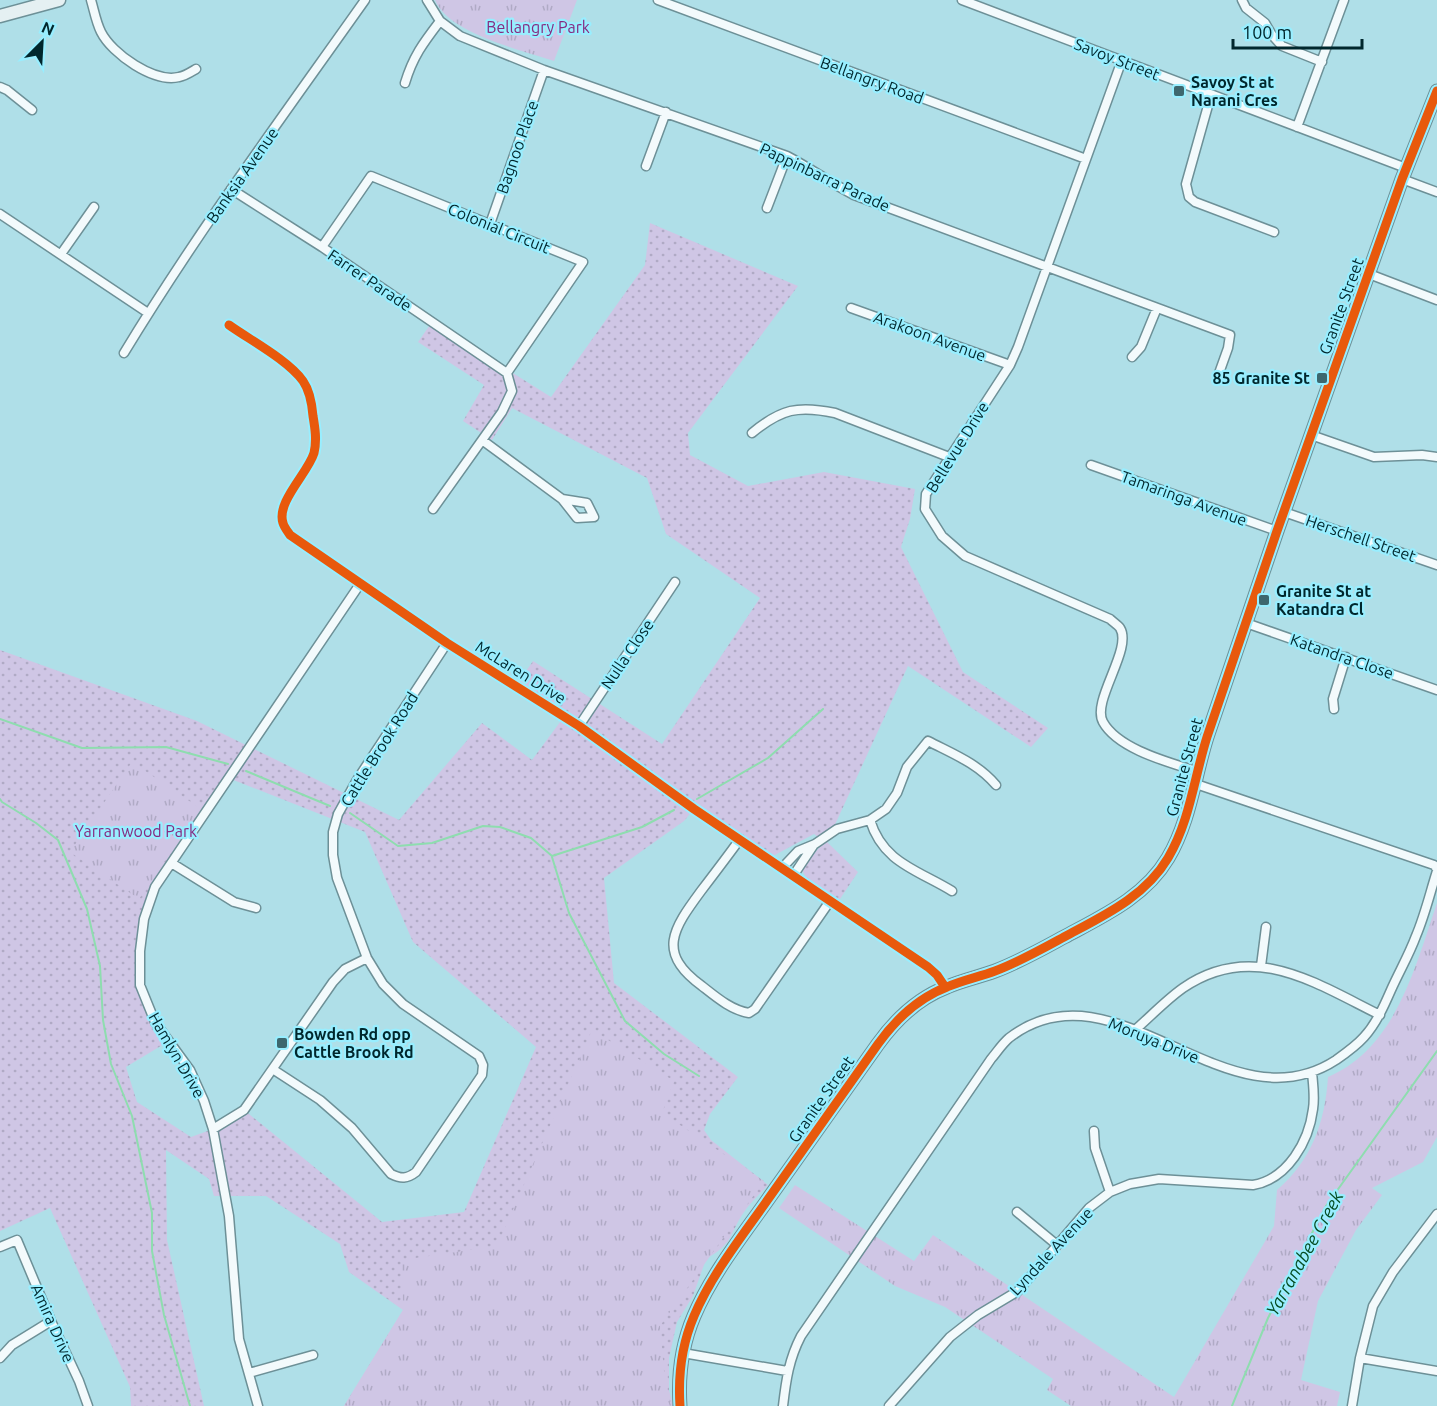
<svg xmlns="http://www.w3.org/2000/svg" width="1437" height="1406" font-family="Ubuntu,sans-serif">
<defs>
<pattern id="grass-dots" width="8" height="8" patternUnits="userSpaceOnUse" patternTransform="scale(1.5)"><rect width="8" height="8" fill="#cfc6e5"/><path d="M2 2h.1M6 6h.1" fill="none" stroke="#b0aac5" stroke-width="1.8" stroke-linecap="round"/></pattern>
<pattern id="park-tufts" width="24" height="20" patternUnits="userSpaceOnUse" patternTransform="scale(1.5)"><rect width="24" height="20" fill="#cfc6e5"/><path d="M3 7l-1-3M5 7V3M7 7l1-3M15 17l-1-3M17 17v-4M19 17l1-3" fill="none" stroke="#b0aac5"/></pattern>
</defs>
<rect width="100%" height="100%" fill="#afdfe8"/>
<path fill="url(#grass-dots)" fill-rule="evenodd" d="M650,223l148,63 -110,147 2,22 58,31 76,-14 91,17 -5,30 -9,28 62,125 85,56 -17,19 -123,-81 -81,176 31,30 -20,30 -31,-23 -5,-9 19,-25 5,-2 -12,-9 -41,22 -79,-47 -10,12 -80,57 10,105 124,94 -28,37 -6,16 7,10 57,45c-9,10 -19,19 -26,30 -14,23 -9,28 -36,44l-13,37 -16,26 -8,36v32l4,16h-329l59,-96 -54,-38 -9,-28 -74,-48h-52l-5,-17 -43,-29 1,90 37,166h-73l-1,-19 -80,-179 -50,23v-581l197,71 202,99 83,-97 50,37 31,-42 -48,-31 18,-26 129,83 98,-146 -94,-64 -19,-56 -135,-70 -20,32 -29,-19 21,-36 -66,-43 14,-20 119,75 94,-132zM231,779l134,53 48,110 123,105 -72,165 -82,10 -138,-112 -31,19 -22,8 -54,-35 -11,-35 43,-26 -29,-56 4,-66 11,-32z"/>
<path fill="url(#park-tufts)" d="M435,0h142l-23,61c-33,-11 -106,-28 -119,-61z
M132,762l69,47 -62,90 -69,-47z
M1437,903v234l-14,25 -51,26 10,7 -26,35 -38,71 -17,79 39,12 -3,14h-266l-24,-16 6,-11 -108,-72 -50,-21 -116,-78 16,-23 119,76 19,-26 241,162 100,-171 3,-36c35,-30 48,-68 51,-113 68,-29 87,-110 109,-174z
M592,1030l82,51 -12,32 102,68 -104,145 5,56 6,24h-327l59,-96 -1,-50 95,-14z"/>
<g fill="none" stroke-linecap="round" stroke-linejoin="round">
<path stroke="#8eddaf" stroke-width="2" d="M0,719l82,29 84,-1 62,17
M246,771l84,35
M0,799l2,3 34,21 22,17 29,69 13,57 3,54 8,44 21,52 20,97v38l12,64 26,91
M697,799l71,-41 55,-49
M350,813l48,33 34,-3 51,-17 17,1 31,11 21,18 90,-29 32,-17
M552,857l17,56 56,108 39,33 35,22
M1232,1406l36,-88 58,-112 111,-155"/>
<g stroke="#6d9097" stroke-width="11">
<path id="street" d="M91,0c3,10 5,22 10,32 11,22 53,51 78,45 6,-1 12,-5 17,-8
M427,0l13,21 20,15 84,34 243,86c23,12 44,27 67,39l376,140 -2,13 -10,28
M658,0l428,159
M962,0l444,168
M1242,0l4,8 19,15 7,12 10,11 40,16
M1122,60l-104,287 -8,18 -84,129 -1,15 17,27 23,20 145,63c3,3 8,6 10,9 13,21 -29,73 -17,94 15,27 65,40 93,49
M405,83c8,-27 19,-41 35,-62
M0,87l7,3 25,20
M1211,95l-25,89 3,13 6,5 79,30
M1297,127l47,-127
M646,166l20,-54
M1402,179l35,13
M231,189l91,58 185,126
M767,208l20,-52
M0,214l148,99
M490,224l54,-154
M322,247l49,-71 212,86 -76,111
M61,254l33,-47
M1369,274l68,26
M851,308l159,57
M229,325c21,15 59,35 74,56 7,10 9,23 10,35 2,12 4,24 1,37 -6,20 -38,49 -31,70 1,4 5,9 7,12l157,108 132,83 115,83 234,158 9,8 8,12
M124,353c74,-122 159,-237 241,-353
M1132,357l9,-10 16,-39
M752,433c29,-24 46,-28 83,-20l114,44
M1311,435l63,22 48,-2 15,2
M482,440l80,59 25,4 7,14 -17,1 -15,-19
M1091,465l186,66
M433,509l69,-97 10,-21 -5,-18
M1284,512l153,53
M1246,623l191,67
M1334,709l-1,-10 13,-42
M579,726l96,-144
M1193,783l241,82 3,4
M870,820c13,43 48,50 82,71
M740,839c-13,18 -26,35 -39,52 -28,38 -45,62 1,95 14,11 29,24 47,27l6,-4 75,-108
M173,864l61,38 22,6
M782,868l16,-17 17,-7 22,-15 33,-9 16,-11 11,-16 10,-26 21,-26c25,13 49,22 68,44
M793,876l20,-30
M1261,966l5,-39
M1135,1030c16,-14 31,-30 48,-42 70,-48 132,-5 197,27
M274,1070l46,30 32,28 39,46c10,5 16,5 25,-2l66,-97 1,-10 -4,-9 -76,-52 -20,-20 -16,-26 -30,-80 -4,-23v-23l5,-18 19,-34 90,-137
M213,1129l31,-19 89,-128 12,-13 22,-11
M1094,1131l1,17 15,44
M1017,1212l40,33
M0,1247l17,-7 34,81 28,60 9,25
M683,1353l104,18
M0,1358l12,-13 39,-24
M1360,1358l77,13
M249,1373l64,-18
M258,1406l-19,-67 -10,-123 -16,-87 -9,-28 -14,-31 -35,-48 -15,-37v-34l4,-32 11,-32 205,-303
M783,1406c3,-26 6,-47 18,-70l190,-277c6,-7 11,-15 18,-21 106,-82 217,94 327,22 10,-7 20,-14 28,-23 12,-13 20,-31 27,-47 8,-18 18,-35 25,-54 9,-21 14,-43 21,-65
M889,1406l61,-69 28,-22 40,-24 71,-83 21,-16 20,-8 29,-5 94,6c35,-6 56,-44 60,-76 2,-12 0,-25 -1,-37
M1352,1406l8,-48 13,-52 20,-34 44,-58"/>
</g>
<g stroke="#6d9097" stroke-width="15">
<path id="secondary" d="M0,16l59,-16
M680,1406c-2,-30 2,-62 14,-90 17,-40 45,-76 70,-111 38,-54 76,-107 114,-161 18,-25 40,-46 69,-57 16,-7 32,-10 48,-16 24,-9 47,-22 69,-34 39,-21 81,-40 104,-79 22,-37 26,-80 39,-121l70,-206 125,-352 35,-88"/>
</g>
<use href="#street" stroke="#f3fafc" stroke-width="8"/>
<use href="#secondary" stroke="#e5f0f2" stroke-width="12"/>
<g stroke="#98eeff" stroke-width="13">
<path id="cycleway" d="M229,325c21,15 59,35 74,56 7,10 9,23 10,35 2,12 4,24 1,37 -6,20 -38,49 -31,70 1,4 5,9 7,12l157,108 132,83 115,83 234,158 9,8 8,12
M680,1406c-2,-30 2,-62 14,-90 17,-40 45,-76 70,-111 38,-54 76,-107 114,-161 18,-25 40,-46 69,-57 16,-7 32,-10 48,-16 24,-9 47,-22 69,-34 39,-21 81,-40 104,-79 22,-37 26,-80 39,-121l70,-206 125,-352 35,-88"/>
</g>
<use href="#cycleway" stroke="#e8590c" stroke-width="9"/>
</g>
<g fill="#3d676e" stroke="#98eeff" stroke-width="2">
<rect x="1173" y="85" width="12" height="12" rx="3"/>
<rect x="1316" y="372" width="12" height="12" rx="3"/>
<rect x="1258" y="594" width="12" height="12" rx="3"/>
<rect x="276" y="1037" width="12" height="12" rx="3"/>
</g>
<g text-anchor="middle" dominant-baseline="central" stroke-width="4.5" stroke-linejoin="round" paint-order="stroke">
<g font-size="16" fill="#862a80" stroke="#98eeff">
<text x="538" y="27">Bellangry Park</text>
<text x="136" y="831">Yarranwood Park</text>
</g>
<g font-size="16" fill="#00272d" stroke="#98eeff">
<text transform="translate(1117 59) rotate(21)">Savoy Street</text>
<text transform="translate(872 80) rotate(20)">Bellangry Road</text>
<text transform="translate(517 147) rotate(-71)">Bagnoo Place</text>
<text transform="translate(242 175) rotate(-55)">Banksia Avenue</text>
<text transform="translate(825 177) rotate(25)">Pappinbarra Parade</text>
<text transform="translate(499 228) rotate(22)">Colonial Circuit</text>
<text transform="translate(370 280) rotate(34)">Farrer Parade</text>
<text transform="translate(1341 306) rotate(-70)">Granite Street</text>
<text transform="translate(930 336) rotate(20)">Arakoon Avenue</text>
<text transform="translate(957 447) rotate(-58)">Bellevue Drive</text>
<text transform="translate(1184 498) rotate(20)">Tamaringa Avenue</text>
<text transform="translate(1361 538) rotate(19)">Herschell Street</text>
<text transform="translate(627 654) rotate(-56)">Nulla Close</text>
<text transform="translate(1342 656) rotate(19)">Katandra Close</text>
<text transform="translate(521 672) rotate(32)">McLaren Drive</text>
<text transform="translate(379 749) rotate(-58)">Cattle Brook Road</text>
<text transform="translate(1184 767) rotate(-75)">Granite Street</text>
<text transform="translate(1154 1040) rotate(22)">Moruya Drive</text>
<text transform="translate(177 1055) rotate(60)">Hamlyn Drive</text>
<text transform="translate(821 1099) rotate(-55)">Granite Street</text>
<text transform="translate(1051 1251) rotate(-47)">Lyndale Avenue</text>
<text transform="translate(53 1323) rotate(66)">Amira Drive</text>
</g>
<g font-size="16" font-weight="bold" fill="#00272d" stroke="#98eeff" text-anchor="start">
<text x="1191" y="82">Savoy St at<tspan x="1191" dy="18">Narani Cres</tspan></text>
<text x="1310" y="378" text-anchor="end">85 Granite St</text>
<text x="1276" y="591">Granite St at<tspan x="1276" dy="18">Katandra Cl</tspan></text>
<text x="294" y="1034">Bowden Rd opp<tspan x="294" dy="18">Cattle Brook Rd</tspan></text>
</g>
<g font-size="18" font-style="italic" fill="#074e24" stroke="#98eeff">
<text transform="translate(1304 1253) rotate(-61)">Yarranabee Creek</text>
</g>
</g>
<g transform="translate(42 42) rotate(24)" stroke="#98eeff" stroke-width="4.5" paint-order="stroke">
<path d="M0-4.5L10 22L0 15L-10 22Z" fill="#00272d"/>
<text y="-9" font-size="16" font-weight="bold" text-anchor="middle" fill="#00272d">N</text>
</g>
<path d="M1233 39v9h129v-9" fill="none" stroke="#00272d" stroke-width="3"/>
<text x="1242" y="39" font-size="18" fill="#00272d" stroke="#98eeff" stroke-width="4.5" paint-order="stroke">100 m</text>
</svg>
